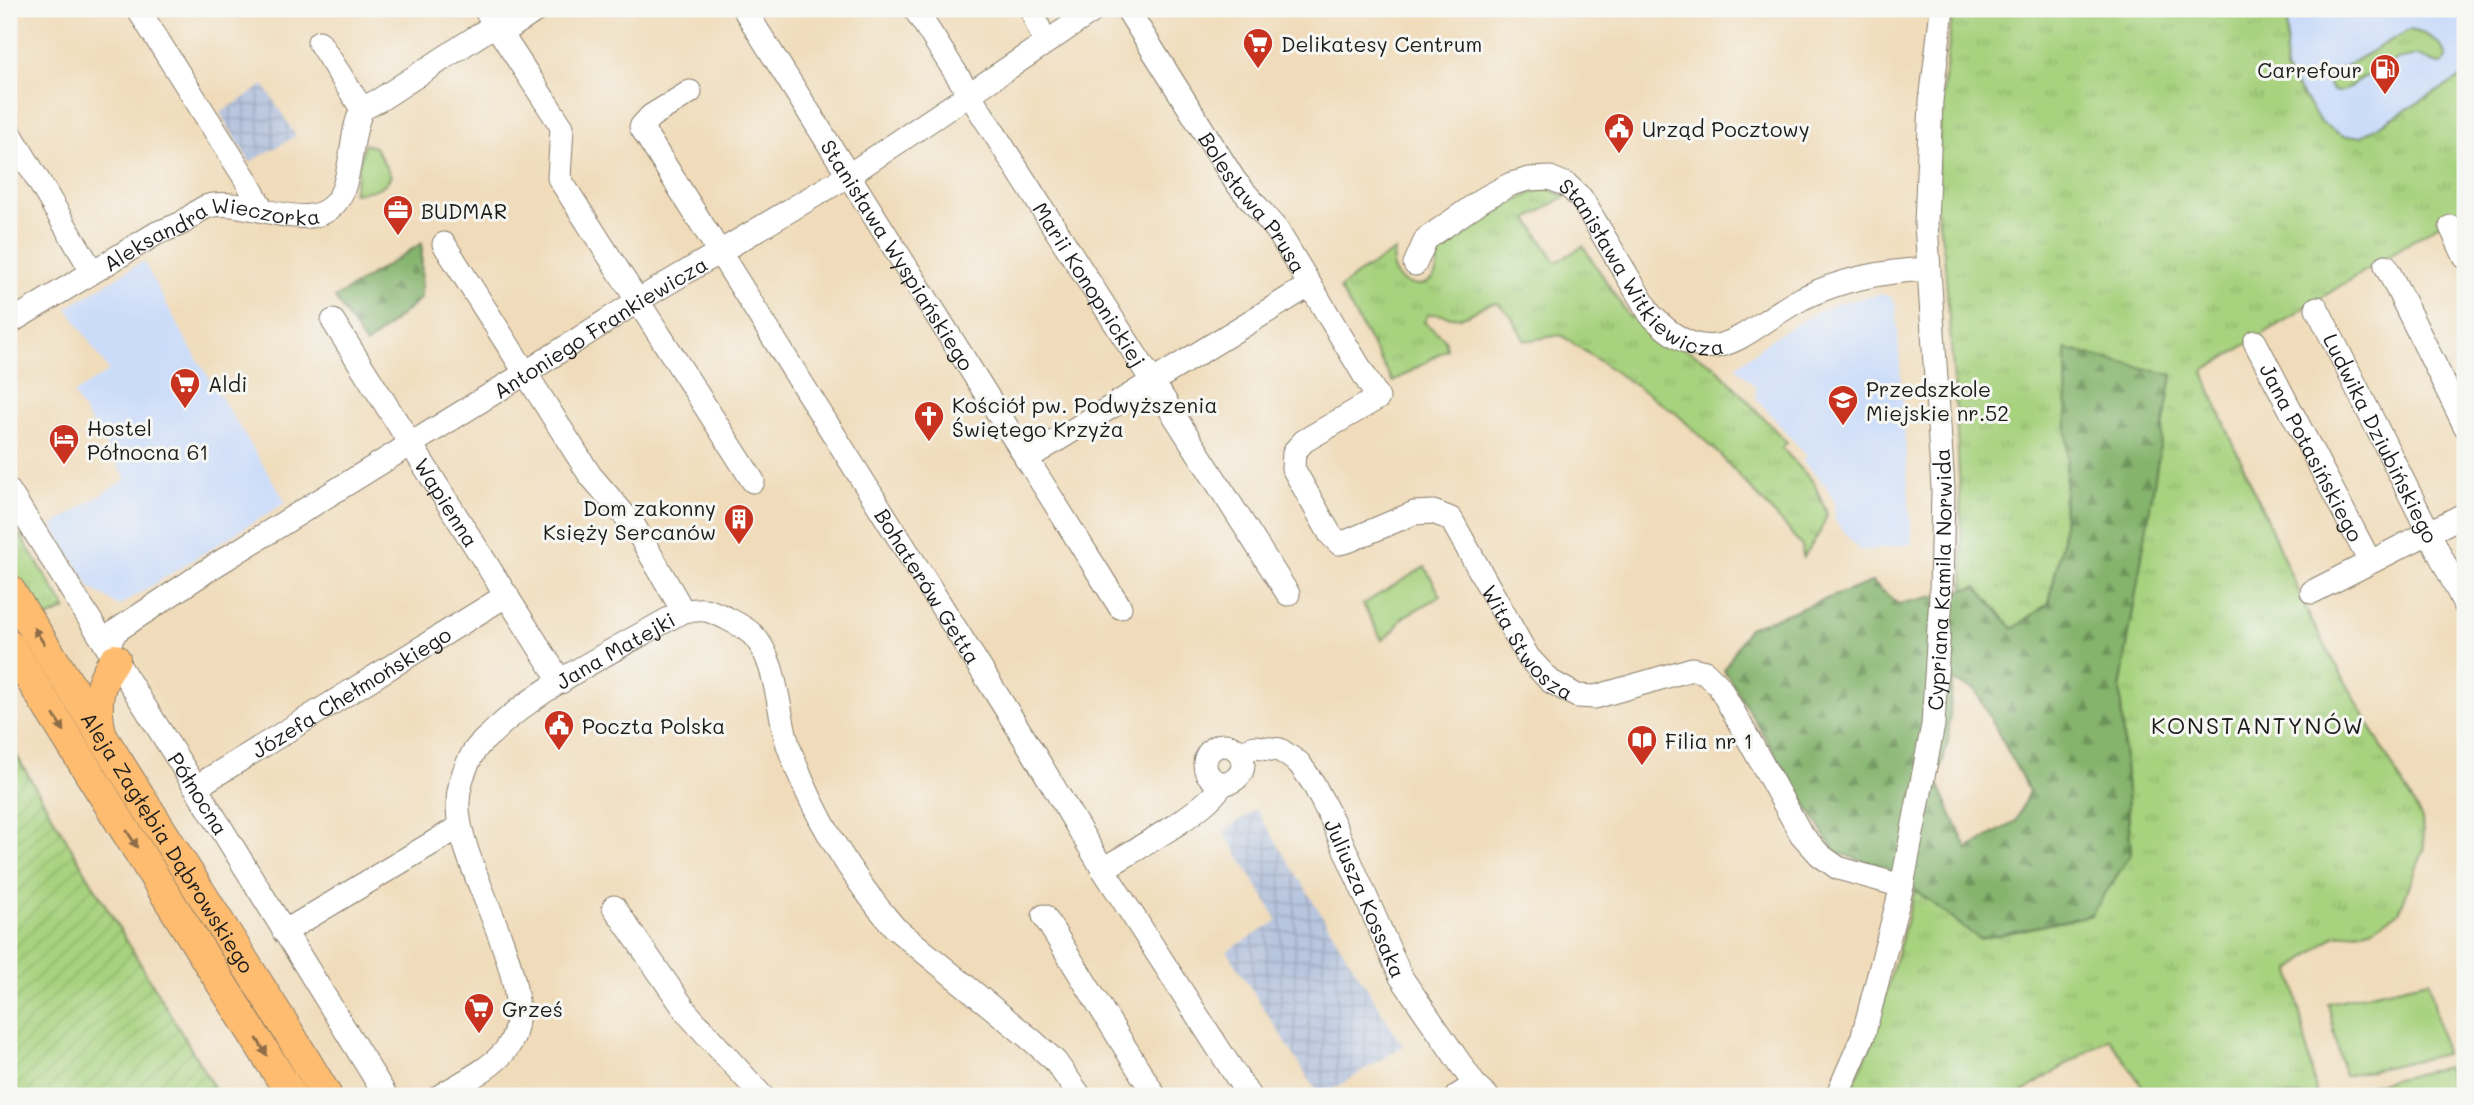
<svg xmlns="http://www.w3.org/2000/svg" width="2474" height="1105" font-family="Mali,sans-serif">
<defs>
<pattern id="industrial-grid" width="8" height="8" patternUnits="userSpaceOnUse" patternTransform="scale(1.75)"><rect width="8" height="8" fill="#b7c5de"/><path d="M0 4h8M4 0v8" fill="none" stroke="#9da9be"/></pattern>
<pattern id="grass-tufts" width="24" height="20" patternUnits="userSpaceOnUse" patternTransform="scale(1.75)"><rect width="24" height="20" fill="#a7d27e"/><path d="M3 7l-1-3M5 7V3M7 7l1-3M15 17l-1-3M17 17v-4M19 17l1-3" fill="none" stroke="#8fb46c"/></pattern>
<pattern id="forest-firs" width="22" height="20" patternUnits="userSpaceOnUse" patternTransform="scale(1.75)"><rect width="22" height="20" fill="#85b46d"/><path d="M5 1l3.5 6h-7zM16 11l3.5 6h-7z" fill="#6c9259"/></pattern>
<pattern id="garden-furrows" width="10" height="10" patternUnits="userSpaceOnUse" patternTransform="scale(1.75)"><rect width="10" height="10" fill="#a7d27e"/><path d="M-1 1l2-2M0 10L10 0M9 11l2-2" fill="none" stroke="#8fb46c"/></pattern>
</defs>
<rect width="100%" height="100%" fill="#f6f6f2"/>
<filter id="ink" filterUnits="userSpaceOnUse"><feTurbulence type="fractalNoise" baseFrequency=".0143" numOctaves="2"/><feDisplacementMap in="SourceGraphic" scale="14" xChannelSelector="R" yChannelSelector="G"/><feConvolveMatrix kernelMatrix="1 2 1 2 8 2 1 2 1" color-interpolation-filters="sRGB"/></filter>
<filter id="wash" filterUnits="userSpaceOnUse"><feTurbulence type="fractalNoise" baseFrequency=".00686" numOctaves="4" result="noise"/><feDisplacementMap in="SourceGraphic" scale="28" xChannelSelector="R" yChannelSelector="G"/><feGaussianBlur stdDeviation="1.57" result="paint"/><feColorMatrix in="noise" values="0 0 0 0 0 0 0 0 0 0 0 0 0 0 0 0 0 1.4 0 .05"/><feComposite in="paint" operator="in"/></filter>
<g filter="url(#wash)">
<rect width="100%" height="100%" fill="#f0dcba"/>
<path fill="#cbdcf9" d="M2288,9h177v66l-103,61h-18l-23,-13 -36,-53z
M143,261l47,86 96,155 -167,104 -28,-18 -39,-62 74,-47 -53,-85 36,-23 -42,-63z
M1881,294l10,3 5,7 16,240 -52,7 -25,-30 -1,-20 -8,-15 -24,-26 5,-4 -51,-58 -1,-12 -19,-19 38,-30 47,-27 15,-6z"/>
<path fill="url(#industrial-grid)" d="M264,85l32,51 -46,26 -30,-49z
M1256,809l147,237 -80,50h-3l-93,-145 51,-30 -54,-90z"/>
<path fill="url(#grass-tufts)" stroke="#62774d" stroke-width="2" d="M1953,9h335l-3,61 36,53 23,13h18l103,-61v133l-261,163 8,24 99,225 111,199 2,30 -25,63 -28,17 -37,7 -43,34 26,126h-168l-40,-58 -93,58h-168l24,-53 43,-153 65,49 111,-24 40,-61 -11,-165 51,-314 -104,82 -5,85 -13,61 -36,26 -36,-42 -13,3 -8,-180 -12,-158 -9,-53 7,-97z
M2409,30c16,2 34,12 38,28l-5,6c-10,0 -17,-7 -26,-8 -20,-2 -56,25 -74,35 -7,2 -10,0 -14,-7l2,-9z
M1544,187l22,9 -38,23 28,43 27,-16 47,72 10,-7 37,33 38,22 72,77 -5,5 32,35 13,31 -7,18 -17,26 -1,-11 -15,-19 -67,-73 -43,-41 -116,-79 -36,6 -14,-25 -13,-13c-21,0 -21,12 -37,14 -13,3 -19,-6 -33,-2l-4,7 21,17 2,10 -54,33 -53,-93 16,-14 39,-24c0,5 -3,13 -2,17 4,18 32,24 42,7 3,-5 2,-16 4,-23l71,-48z
M9,517l57,92 -25,12 -32,-51z"/>
<path fill="url(#forest-firs)" stroke="#506844" stroke-width="2" fill-rule="evenodd" d="M422,243l-1,55 -55,47 -31,-47z
M2066,349l106,26 -52,314 11,165 -40,61 -112,24 -94,-72 -50,-15 -111,-182 24,-42 124,-46 26,22 79,-17 36,42 36,-26 13,-61 5,-85zM1952,681l23,8 54,102 -13,30 -49,28 -30,-68 11,-38z"/>
<path fill="#a7d27e" stroke="#62774d" stroke-width="2" d="M364,144l11,3 16,29c-8,15 -23,15 -38,17z
M1425,567l16,29 -38,21 -9,13 -12,10 -19,-36z
M2429,981l16,73 -101,22 -16,-73z
M2447,1067l7,29h-108l-1,-5z"/>
<path fill="url(#garden-furrows)" stroke="#62774d" stroke-width="2" d="M9,743l210,353h-210z"/>
</g>
<g filter="url(#ink)">
<g fill="none" stroke-linecap="round" stroke-linejoin="round">
<g stroke="#867c6b" stroke-width="25">
<g id="minor">
<path d="M138,9l107,169 17,31"/>
<path d="M485,9l77,118 -3,51 194,303"/>
<path id="s1" d="M744,9l376,598"/>
<path id="s2" d="M915,9l373,585"/>
<path d="M1031,9l14,33"/>
<path id="s3" d="M1127,9l108,172 42,49 101,168 -74,43 -10,11 -1,16 37,66 9,9 9,-2 66,-28 19,-1 18,7 77,138 22,24 27,15 18,1 97,-28 13,3 14,14 82,148 19,21 18,13 64,18"/>
<path d="M502,33l36,-24"/>
<path d="M319,42l43,67"/>
<path id="s4" d="M690,92l-39,24 -10,11 390,622 72,120 146,227"/>
<path d="M9,131l83,140"/>
<path d="M2451,227l14,30"/>
<path d="M444,244l146,231 44,51 49,85"/>
<path id="s5" d="M1415,264l11,-25 59,-41 26,-14 18,-5 21,-1 17,7 14,13 69,116c64,67 93,15 153,-16 39,-19 83,-27 125,-29"/>
<path d="M2386,266l79,160"/>
<path id="s6" d="M2317,308l148,297"/>
<path id="s7" d="M333,321l228,361"/>
<path id="s8" d="M9,323l148,-90c8,-3 17,-6 25,-10 11,-7 19,-17 32,-18 40,-6 106,37 128,-13 11,-26 8,-58 20,-83l19,-10 115,-75"/>
<path id="s9" d="M2255,342l115,220"/>
<path d="M1026,459l284,-174"/>
<path id="s10" d="M9,491l204,324 173,281"/>
<path d="M2312,592l153,-78"/>
<path id="s11" d="M107,647l9,-16 98,-65 310,-192 115,-74 210,-125 247,-166"/>
<circle cx="1224" cy="764" r="19"/>
<path id="s12" d="M1240,752l15,-5 25,3 19,13 14,20 19,37 69,157 74,108 12,11"/>
<path id="s13" d="M196,787l311,-192"/>
<path d="M1103,869c28,-17 106,-59 119,-85"/>
<path d="M614,907l74,107 74,82"/>
<path d="M1044,916l111,180"/>
<path d="M284,932l175,-105"/>
<path id="s14" d="M440,1096c21,-13 49,-26 65,-45 45,-53 -46,-180 -47,-243 -1,-19 6,-39 15,-55 4,-7 12,-14 18,-19 48,-48 133,-89 192,-123 7,0 15,-2 22,-1 12,2 38,16 47,24 25,24 26,79 36,111 23,66 62,131 107,183l139,114 21,19 25,35"/>
<path d="M1457,1096l18,-11"/>
<path id="s15" d="M1837,1096l26,-60 39,-150 31,-161 8,-130 2,-107 -17,-265 5,-122 11,-92"/>
</g>
</g>
<g stroke="#867c6b" stroke-width="32">
<g id="major">
<path id="s16" d="M9,589l274,434 44,73"/>
<path d="M9,645l283,451"/>
<path d="M101,732c-7,-27 -3,-50 14,-73"/>
</g>
</g>
<use href="#minor" stroke="#fff" stroke-width="23"/>
<use href="#major" stroke="#fdbc70" stroke-width="30"/>
</g>
<defs><path id="oneway-solid" d="M-6-.8H1V-3.2L6.5 0L1 3.2V.8H-6Z" transform="scale(1.75)"/></defs>
<g fill="#8c6c46">
<use href="#oneway-solid" transform="translate(39 636) rotate(-123)"/>
<use href="#oneway-solid" transform="translate(59 723) rotate(57)"/>
<use href="#oneway-solid" transform="translate(132 839) rotate(58)"/>
<use href="#oneway-solid" transform="translate(262 1047) rotate(59)"/>
</g>
</g>
<defs>
<g id="supermarket-pin" transform="scale(1.575)"><path d="M0 17L-7.5 6A9.5 9.5 0 1 1 7.5 6Z" fill="#c8321e" stroke="#f6f6f2"/><path d="M-6-5.5h2.5l.6 2H6L4.5 2H-2.5L-4.4-4H-6ZM-1.5 3.2a1.3 1.3 0 1 0 .1 0ZM3 3.2a1.3 1.3 0 1 0 .1 0Z" fill="#fff"/></g>
<g id="fuel-pin" transform="scale(1.575)"><path d="M0 17L-7.5 6A9.5 9.5 0 1 1 7.5 6Z" fill="#c8321e" stroke="#f6f6f2"/><path d="M-5.5-6h7V0h2V4h1.3V-2.5L3-4.5l.8-.8L6-3V5H2.5V1h-1V6h-7ZM-4.2-4.7v3.2H.2V-4.7Z" fill="#fff"/></g>
<g id="civic-pin" transform="scale(1.575)"><path d="M0 17L-7.5 6A9.5 9.5 0 1 1 7.5 6Z" fill="#c8321e" stroke="#f6f6f2"/><path d="M-.6-6.5H3V-4.5H.6V-3L4-1V1h2V6H-6V1h2V-1L-.6-3ZM-1.2 2.5V6h2.4V2.5Z" fill="#fff"/></g>
<g id="office-pin" transform="scale(1.575)"><path d="M0 17L-7.5 6A9.5 9.5 0 1 1 7.5 6Z" fill="#c8321e" stroke="#f6f6f2"/><path d="M-6-3h4V-5.5h4V-3h4V5H-6ZM-1-4.5V-3h2v-1.5ZM-6 0V1H6V0Z" fill="#fff"/></g>
<g id="school-pin" transform="scale(1.575)"><path d="M0 17L-7.5 6A9.5 9.5 0 1 1 7.5 6Z" fill="#c8321e" stroke="#f6f6f2"/><path d="M0-5L7-2L0 1L-7-2ZM-4 1L0 2.5L4 1V4Q0 6-4 4Z" fill="#fff"/></g>
<g id="church-pin" transform="scale(1.575)"><path d="M0 17L-7.5 6A9.5 9.5 0 1 1 7.5 6Z" fill="#c8321e" stroke="#f6f6f2"/><path d="M-1.2-6h2.4v3.5h3.3v2.4h-3.3V6h-2.4V-.1h-3.3v-2.4h3.3Z" fill="#fff"/></g>
<g id="hotel-pin" transform="scale(1.575)"><path d="M0 17L-7.5 6A9.5 9.5 0 1 1 7.5 6Z" fill="#c8321e" stroke="#f6f6f2"/><path d="M-6-4.5h1.5V1H6V5H4.5V3h-9V5H-6ZM-4 0a1.8 1.8 0 1 1 3.6 0ZM.5 0V-2.5h3Q6-2.5 6 0Z" fill="#fff"/></g>
<g id="building-pin" transform="scale(1.575)"><path d="M0 17L-7.5 6A9.5 9.5 0 1 1 7.5 6Z" fill="#c8321e" stroke="#f6f6f2"/><path d="M-4-6H4V6H1V3H-1V6H-4ZM-2.5-4.3h1.7v1.8h-1.7ZM.8-4.3h1.7v1.8H.8ZM-2.5-1h1.7V.8h-1.7ZM.8-1h1.7V.8H.8Z" fill="#fff"/></g>
<g id="library-pin" transform="scale(1.575)"><path d="M0 17L-7.5 6A9.5 9.5 0 1 1 7.5 6Z" fill="#c8321e" stroke="#f6f6f2"/><path d="M-6-4Q-3-5.5-.7-3.5V5Q-3 3-6 4ZM6-4Q3-5.5 .7-3.5V5Q3 3 6 4Z" fill="#fff"/></g>
</defs>
<g fill-rule="evenodd">
<use href="#supermarket-pin" x="1258" y="43"/>
<use href="#fuel-pin" x="2385" y="69"/>
<use href="#civic-pin" x="1619" y="128"/>
<use href="#office-pin" x="398" y="210"/>
<use href="#supermarket-pin" x="185" y="383"/>
<use href="#school-pin" x="1843" y="400"/>
<use href="#church-pin" x="929" y="416"/>
<use href="#hotel-pin" x="64" y="439"/>
<use href="#building-pin" x="739" y="519"/>
<use href="#civic-pin" x="559" y="725"/>
<use href="#library-pin" x="1642" y="740"/>
<use href="#supermarket-pin" x="479" y="1008"/>
</g>
<g text-anchor="middle" dominant-baseline="central" stroke-width="6" stroke-linejoin="round" paint-order="stroke">
<g font-size="21" fill="#1c1c1c" stroke="#f6f6f2" text-anchor="start">
<text x="1281" y="43">Delikatesy Centrum</text>
<text x="2362" y="69" text-anchor="end">Carrefour</text>
<text x="1642" y="128">Urząd Pocztowy</text>
<text x="421" y="210">BUDMAR</text>
<text x="208" y="383">Aldi</text>
<text x="1866" y="388">Przedszkole<tspan x="1866" dy="24">Miejskie nr.52</tspan></text>
<text x="952" y="404">Kościół pw. Podwyższenia<tspan x="952" dy="24">Świętego Krzyża</tspan></text>
<text x="87" y="427">Hostel<tspan x="87" dy="24">Północna 61</tspan></text>
<text x="716" y="507" text-anchor="end">Dom zakonny<tspan x="716" dy="24">Księży Sercanów</tspan></text>
<text x="582" y="725">Poczta Polska</text>
<text x="1665" y="740">Filia nr 1</text>
<text x="502" y="1008">Grześ</text>
</g>
<g font-size="21" fill="#1c1c1c" stroke="#f6f6f2">
<text stroke="none"><textPath href="#s3" startOffset="231">Bolesława Prusa</textPath></text>
<text stroke="none"><textPath href="#s8" startOffset="228">Aleksandra Wieczorka</textPath></text>
<text stroke="none"><textPath href="#s1" startOffset="290">Stanisława Wyspiańskiego</textPath></text>
<text stroke="none"><textPath href="#s5" startOffset="303">Stanisława Witkiewicza</textPath></text>
<text stroke="none"><textPath href="#s2" startOffset="326">Marii Konopnickiej</textPath></text>
<text stroke="none"><textPath href="#s11" startOffset="590">Antoniego Frankiewicza</textPath></text>
<text stroke="none"><textPath href="#s6" startOffset="145">Ludwika Dziubińskiego</textPath></text>
<text stroke="none"><textPath href="#s9" startOffset="124">Jana Potasińskiego</textPath></text>
<text stroke="none"><textPath href="#s7" startOffset="214">Wapienna</textPath></text>
<text stroke="none"><textPath href="#s15" startOffset="530">Cypriana Kamila Norwida</textPath></text>
<text stroke="none"><textPath href="#s4" startOffset="602">Bohaterów Getta</textPath></text>
<text stroke="none"><textPath href="#s3" startOffset="934">Wita Stwosza</textPath></text>
<text stroke="none"><textPath href="#s14" startOffset="569">Jana Matejki</textPath></text>
<text stroke="none"><textPath href="#s13" startOffset="182">Józefa Chełmońskiego</textPath></text>
<text stroke="none"><textPath href="#s10" startOffset="357">Północna</textPath></text>
<text stroke="none"><textPath href="#s16" startOffset="299">Aleja Zagłębia Dąbrowskiego</textPath></text>
<text stroke="none"><textPath href="#s12" startOffset="215">Juliusza Kossaka</textPath></text>
</g>
<g font-size="23" letter-spacing="2" fill="#1c1c1c" stroke="#f6f6f2">
<text x="2258" y="725">KONSTANTYNÓW</text>
</g>
</g>
<rect width="2474" height="1105" fill="none" stroke="#f6f6f2" stroke-width="35"/>
</svg>
